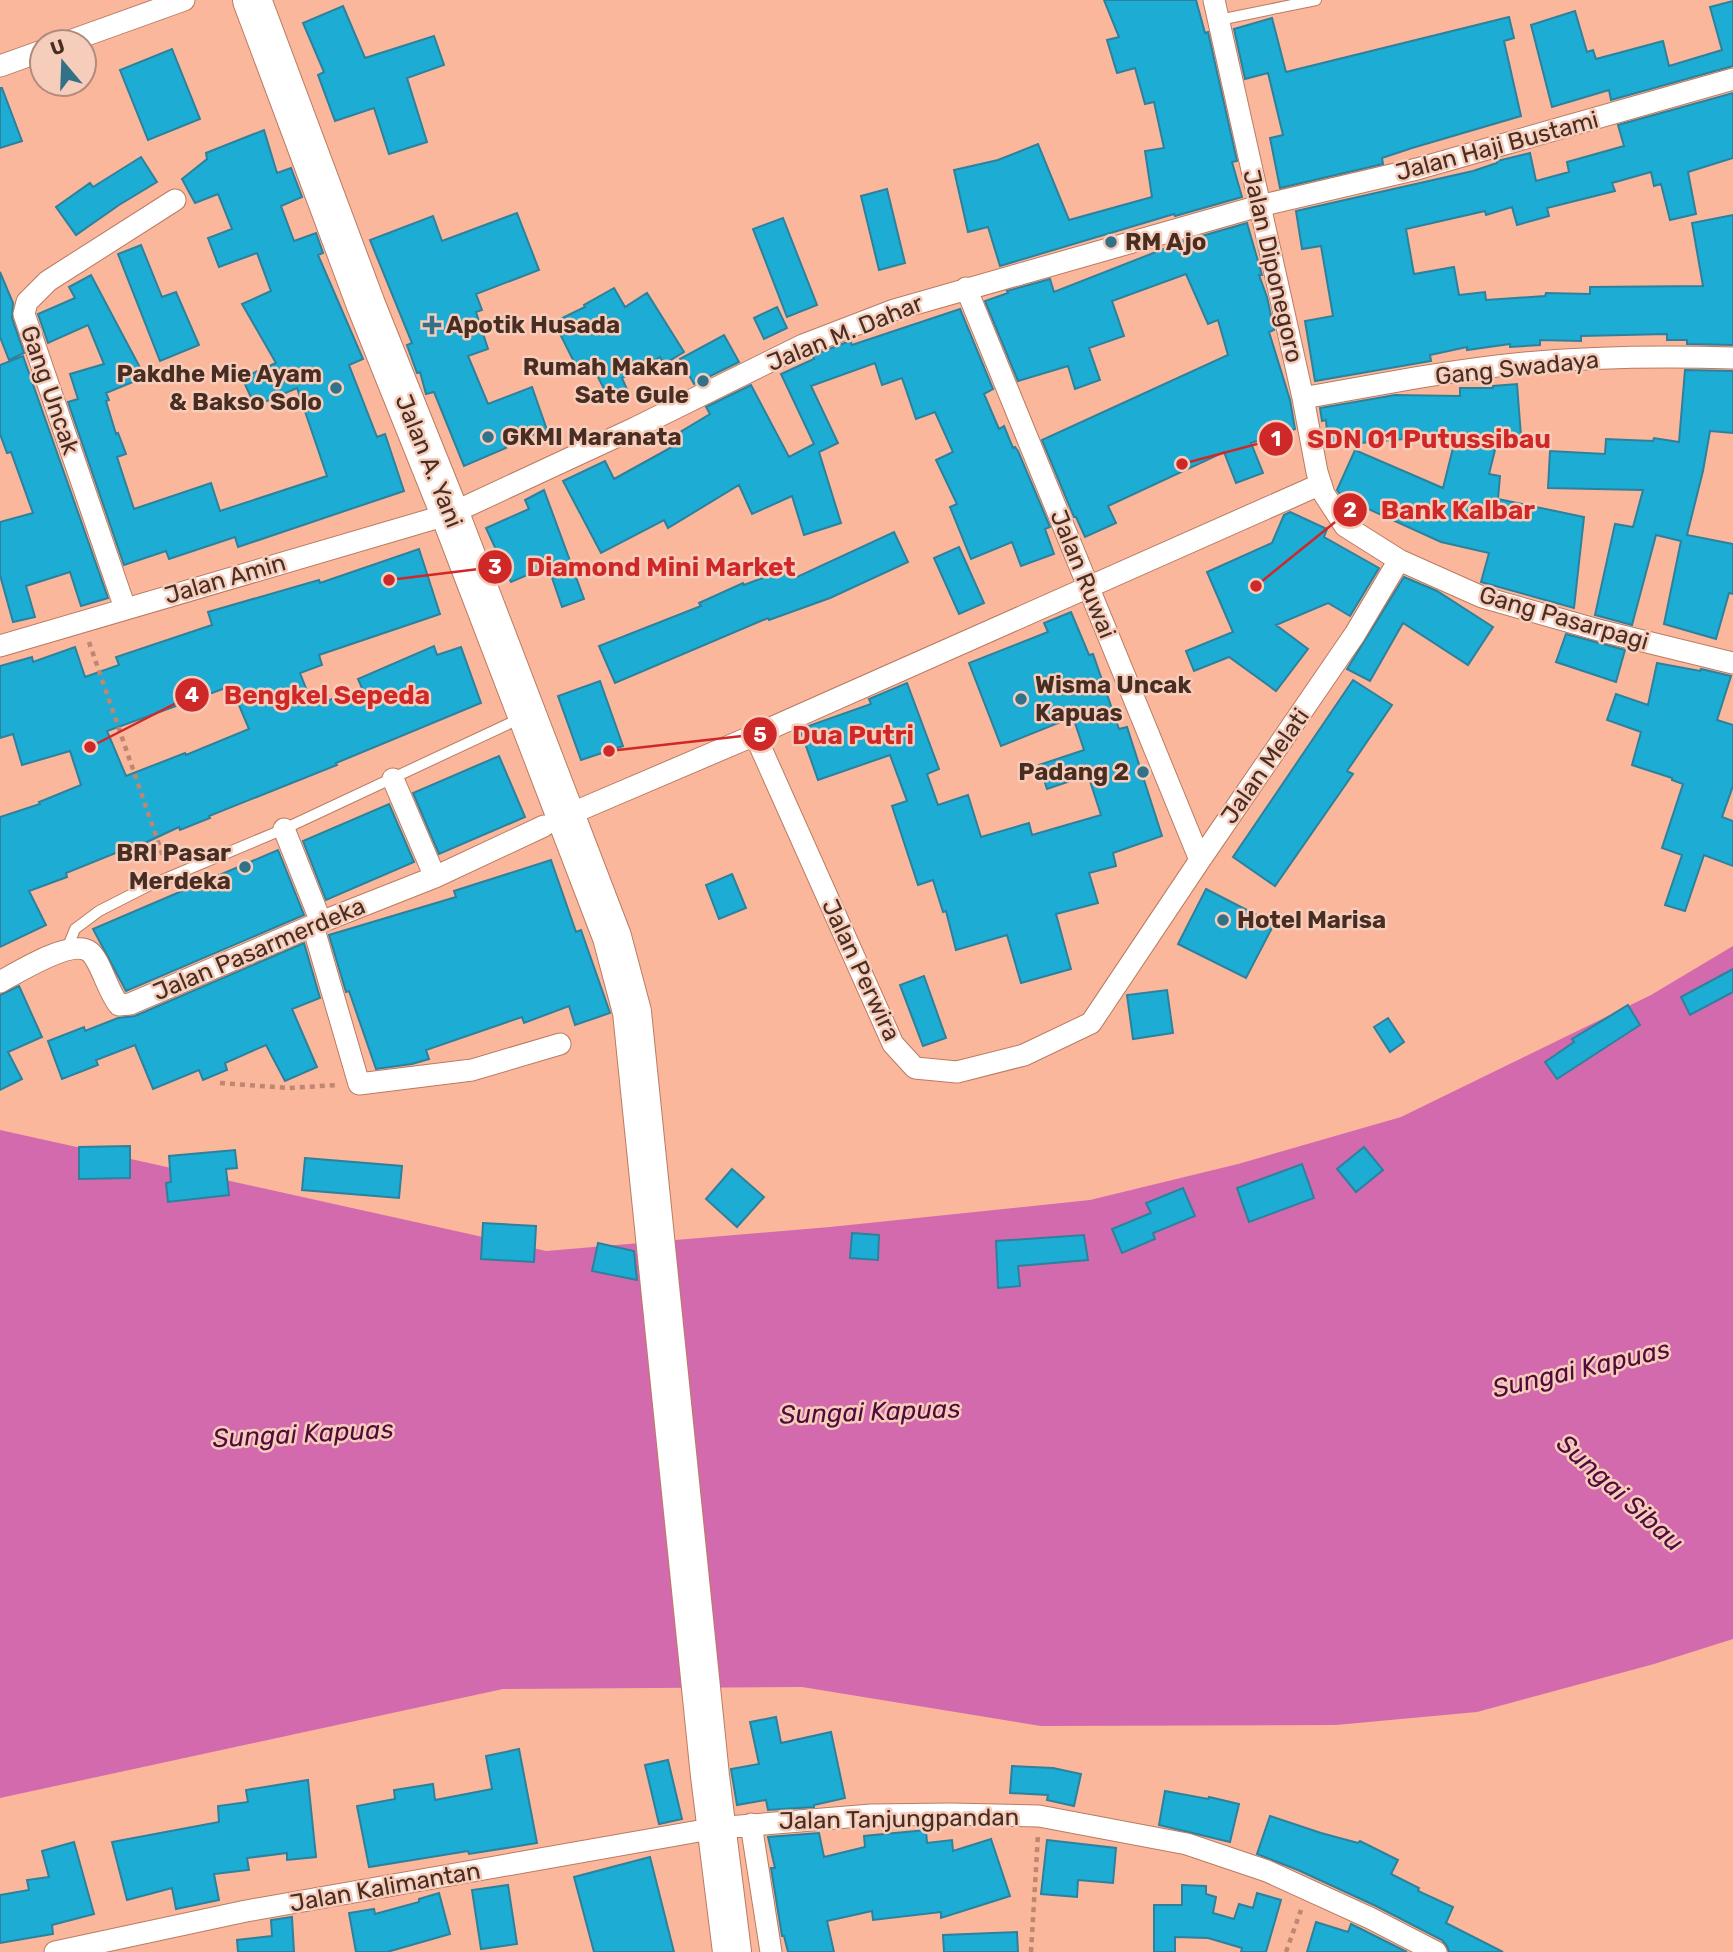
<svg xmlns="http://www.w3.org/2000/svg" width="1733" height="1952" font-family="Rubik,sans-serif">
<rect width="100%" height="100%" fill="#fbb79b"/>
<path fill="#d46aae" d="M1733,946v693l-79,25 -177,48 -141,13 -295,1 -239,-39 -299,2 -503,109v-668l546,121 284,-24 260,-27 148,-36 163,-47 250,-122z"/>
<path fill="#1cacd4" stroke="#2d819c" stroke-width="2" fill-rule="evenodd" d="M1104,0h92l9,33 3,-1 29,129 -5,1 10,35 -67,19 -1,-2 -174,52 -12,-39 -20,5 -14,-62 44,-10 40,-16 31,76 83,-23 -7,-46 19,-3 -10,-46 -9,2 -10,-36 -18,5 -10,-33 12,-3z
M1733,1v65l-122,34 -2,-10 -57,17 -21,-82 44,-14 12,41 6,-2 3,9 67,-18 6,25 53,-16 -12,-43z
M343,6l22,52 69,-22 10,29 -37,13 20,64 -38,12 -15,-46 -39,13 -17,-46 6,-3 -21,-49z
M1509,17l5,21 -10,3 17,75 -109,32 -30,10 1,6 -103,24 -10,-50 13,-3 -15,-62 -23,6 -11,-50 38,-11 14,54z
M172,49l28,70 -52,21 -28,-70z
M0,88h2l20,53 -22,7z
M1733,93v65l-45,14 8,42 -26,6 -9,-36 -7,2 -3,-14 -39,11 3,8 -68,17 2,8 -32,9 -5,-18 -26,8 -1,-4 -79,18 8,45 40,-7 5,28 26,-3 1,8 59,-4 1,-3 44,1v-7l113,-1 -11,-63 41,-8v130l-46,-1v-4h-20v-6l-86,2v5l-41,-1v5l-30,2v-3l-43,6v-3l-37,8 1,6 -116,20 -10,-60 28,-5 -12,-70 -19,3 -6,-38 177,-40 24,-8v-2l33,-8 6,28 33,-9 -2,-10 57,-16 -6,-21z
M264,130l13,43 14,-5 11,29 -21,9 13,35 22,-8 7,20 -5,2 45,104 -14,6 28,72 8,-3 19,57 -166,56 -3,-10 -66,22 -3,-8 -42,14 -56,-163 10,-3 -8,-25 34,-10 -16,-39 -40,18 -10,-29 37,-16 -6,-11 22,-12 54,102 -39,16 3,7 -3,1 10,33 2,-1 8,21 -9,3 17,52 77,-26 9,28 107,-35 -30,-88 -42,18 -13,-28 34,-15 -34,-59 29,-13 -14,-38 -38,14 -11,-29 24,-9 -14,-35 -23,9 -13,-24 25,-20 -1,-6z
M141,157l16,25 -38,23 -43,30 -20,-28 34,-24 3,4z
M887,189l18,74 -26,7 -18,-74z
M517,213l22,57 -63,24 6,16 -6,2 12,37 -20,7 20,48 44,-17 15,43 -42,15 1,3 -42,18 -30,-74 -8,2 -6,-22 -3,1 -10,-28 5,-2 -42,-103 63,-24 9,25z
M783,218l34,87 -30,12 -34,-88z
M1247,223l15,52h-3l8,22 7,33 -5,2 21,68 5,29 -44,14 12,30 -27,10 -12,-31 -116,54 8,17 -31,14 -9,-20h-2l-32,-77 186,-85 -10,-35 -10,4 -22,-50 -74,27 12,35 -35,12 11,32 -25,9 -7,-23 -50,15 -33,-80 23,-8 -1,-2 43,-12 4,13 130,-51z
M141,245l21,52 14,-5 23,53 -39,16 -42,-107z
M0,272l13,31 -1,15 12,35 -15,7 -9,-23z
M614,288l11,19 22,-14 37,59 -20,12 -4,-7 -38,21 7,16 -18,9 -19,-38 -13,7 -25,-50 31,-15 -1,-2z
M777,307l10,21 -23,11 -10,-21z
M960,309l33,80 -9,5 15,35 5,-3 9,22 2,-1 3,4 32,76 -5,2 9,25 -33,12 -9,-24 -41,17 -21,-52 7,-3 -21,-44 17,-8 -18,-40 -19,7 -14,-41 -20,7 -7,-22 -64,23 27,57 -19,9 22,71 -37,12 -12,-39 -40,18 -13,-29 -71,43 -4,-8 -63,33 -38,-72 42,-20 9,18 67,-37 -4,-8 33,-20 -4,-7 45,-22 38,72 25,-13 -33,-70 33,-15 -1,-4 37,-14 2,4z
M724,335l15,27 -45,22 -14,-25z
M23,356l85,242 -27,8 -11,-34 -44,14 9,31 -22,5 -13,-47v-53l33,-9 -22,-61 -4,1 -7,-19v-69z
M1685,370l48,1v62l-23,-2 -7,40 -16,64 46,9v50l-4,-1 -13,46 -52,-15 17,-83 -25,-6 -24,90 -37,-10 20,-91 18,3 10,-37 -95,-2 2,-37 55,3 1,-15 47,2 1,-3 25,4z
M1517,384l4,52 -23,2 -9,36 11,2 -2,23 86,18 -10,91 -93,-26 8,-29 -48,-11 -99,-45 -5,-7 18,-40 88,38 13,-52 -54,-1 1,4 -75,7 -2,-26 -4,1 -2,-13 75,-13 65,1v-8h33v-2z
M544,490l40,109 -22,8 -14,-41 -37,16 -25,-54 43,-19 -4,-9z
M1290,512l37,17 -3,8 55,31 -29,48 -22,-13 -52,22 32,24 -32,42 -47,-34 -35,14 -8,-20 47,-19 -26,-60 65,-29 12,-28z
M894,532l14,30 -78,36 -61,22 -1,-2 -153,65 -16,-37 102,-40 -2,-3 44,-20 1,2 47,-18 4,11z
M959,547l25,56 -25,11 -25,-56z
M419,549l21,65 -121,41 3,10 -22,8 13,33 49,-18 -4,-9 76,-33 3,9 24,-8 20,56 -145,60 1,2 -128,51 1,2 -30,12 -1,-3 -60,28 -1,-3 -52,21 1,4 -38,14 17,34 -46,22v-130l40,-13 -1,-2 42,-17 -11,-34 -48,14 -9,-31 -13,4v-72l32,-9 1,5 42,-15 10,30 34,-12 -3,-8 96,-32 -4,-13 111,-32 1,3zM231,686l18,43 -63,26 -1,-2 -59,23 -19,-45z
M1404,577l33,14 56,36 -25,38 -65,-42 -33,58 -23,-12z
M1071,612l18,43 4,-1 26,75 8,-2 35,109 -49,17 3,13 -27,7 9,30 -42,11 15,55 -50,14 -14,-48 -51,15 -10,-39 -3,1 -10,-32 -15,5 -26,-79 15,-5 -17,-46 -72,25 -18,-51 71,-25 -2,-5 38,-16 32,86 -12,5 11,31 30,-10 13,42 48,-14 3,12 69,-20 -13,-40 -41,14 -8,-24 45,-15 -11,-33 -72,29 -32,-83 79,-31 -4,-9z
M1566,634l59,16 -9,32 -60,-20z
M1657,663l43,8 1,-2 30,7 -14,44 16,5v61l-11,31 11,4v45l-29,-11 -19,56 -20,-6 17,-50 -20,-7 21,-64 -11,-4v-2l-40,-13 9,-33 -34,-12 9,-26 32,11z
M1353,680l39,25 -45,66 6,3 -78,112 -42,-29z
M600,681l23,65 -42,14 -23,-64z
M499,756l26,61 -86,37 -26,-61z
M389,804l25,58 -88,38 -23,-59z
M278,850l26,65 -178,76 -33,-62z
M551,860l25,72 5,-2 29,83 -35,12 -6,-19 -45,17 -2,-6 -96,33 3,9 -17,5 -36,5 -27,-78 -3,1 -17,-57 127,-38 -2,-6z
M732,874l14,34 -27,11 -13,-34z
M1206,889l68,35 -28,54 -68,-34z
M304,943l16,55 -28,11 25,58 -32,14 -19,-36 -41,18 2,7 -24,10 -4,-10 -46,19 -18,-44 -39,15 2,5 -36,14 -14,-38 36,-14 1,4 33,-13 17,-2z
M1733,969v23l-43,23 -9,-18z
M924,976l22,62 -23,8 -23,-61z
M19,986l23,51 -34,15 14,27 -22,11v-95z
M1167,990l6,43 -40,6 -6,-44z
M1628,1005l12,20 -83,54 -12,-17 29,-20 -2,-3z
M1388,1018l16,24 -14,10 -16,-25z
M130,1146v32l-51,1v-32z
M1364,1147l19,23 -27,22 -19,-23z
M235,1150l2,18 -11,1 3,26 -61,7 -2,-19 5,-1 -2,-26z
M305,1158l97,8 -3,32 -97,-8z
M1302,1164l12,34 -65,24 -12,-34z
M732,1169l32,28 -27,30 -31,-28z
M1183,1188l12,28 -42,17 2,6 -33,14 -10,-24 39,-16 -5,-10z
M483,1223l53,3 -2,36 -53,-3z
M852,1233l27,2 -1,25 -28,-2z
M1084,1235l4,25 -70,6 2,20 -22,2 -2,-47z
M598,1243l36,8 3,29 -45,-9z
M776,1717l5,26 50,-11 14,66 -31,7v2l-46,3 -2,-10 -29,5 -6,-36 28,-5 -9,-42z
M519,1749l18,94 -68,11 -1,-3 -99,16 -12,-61 38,-7 -1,-9 39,-6 2,16 57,-11 -6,-33z
M668,1760l14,59 -23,5 -14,-59z
M1012,1766l41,2 28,6 -7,32 -27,-6 1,-5 -38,-2z
M308,1780l8,77 -29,3v-7l-40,5 2,12 -35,4 5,26 -43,9 -4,-21 -45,12 -15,-58 107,-20 -1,-16 30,-4 -2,-12z
M1165,1791l43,8 1,-2 30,7 -9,38 -71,-17z
M1270,1816l51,17 37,10 2,-2 38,19 -7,14 28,14 -1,3 35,16 -7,16 57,29h-54l-2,-6 -5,-6 -66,-34 -78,-36 -41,-16z
M926,1830l1,13 25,-3 1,11 38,-12 19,57 -69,22v-6l-68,8 -1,-9 -45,10 7,31h-46l-4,-16h-2l-11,-68h4l-7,-31 51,-4 5,24 41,-10 -1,-11z
M1047,1840l69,8 -3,35 -35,-3 -1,17 -36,-3z
M74,1842l20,72 -42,11 1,9 -53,9v-48l29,-5 -2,-10 22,-3 -7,-26z
M650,1857l24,95h-80l-20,-75z
M508,1885l9,59 -36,5 -9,-59z
M1182,1885l24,1v8l10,3 -3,16 21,6 5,-15 14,4 4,-15 24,7 -15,52h-25l1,-4 -34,-10 -33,-1v15h-21v-47h28z
M439,1893l11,41 -63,18h-31l-7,-39 25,-4 1,5 44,-12v-3z
M292,1917l2,35h-56l-1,-12 35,-4 -1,-16z
M1316,1922l32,10 3,-8 56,28h-100z
M1017,1932l1,20h-74l-1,-17z"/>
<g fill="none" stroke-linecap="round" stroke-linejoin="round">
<g stroke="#ba7b61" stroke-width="12">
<path id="lane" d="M1219,20l97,-20
M67,949l8,-20 24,-18 49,-25 136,-57 237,-111"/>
</g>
<g stroke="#ba7b61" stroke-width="23">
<path id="street" d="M67,42l117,-42
M0,66l42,-15
M966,288l234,572
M1303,398c73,-13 148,-28 222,-35 68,-6 139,-7 208,-5
M1399,560l83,37 120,34 131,32
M125,608l-101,-294 3,-12 21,-21 127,-81
M0,646l450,-132 185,-86 168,-83 91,-35 365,-104 158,-37 316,-90
M755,735l138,309 22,24 42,4 67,-17 67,-32 109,-163 155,-226 44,-74 -54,-34 -21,-32 -7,-22 -14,-74 -89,-398
M393,779l42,98
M584,808l171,-73 566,-251
M284,829l37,93
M313,926l46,158 113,-14 88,-26
M0,982c18,-10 73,-44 90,-30 10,8 18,40 29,53l11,-1 191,-82 114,-45 109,-51
M751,1824l20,128
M55,1952l191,-41 470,-83 155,-13 80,-1 88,2 148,28 80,27 103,47 66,34"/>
</g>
<g stroke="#ba7b61" stroke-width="40">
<path id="highway" d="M252,0l114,305 84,209 162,423 20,75 78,764 22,176"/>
</g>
<path stroke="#bd8771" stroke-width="4.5" stroke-dasharray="5 5" stroke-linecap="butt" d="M89,642l76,220
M220,1083l69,5 49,-3
M1031,1952l7,-117
M1286,1952l15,-42"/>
<use href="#lane" stroke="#fff" stroke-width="10"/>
<use href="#street" stroke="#fff" stroke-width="21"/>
<use href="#highway" stroke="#fff" stroke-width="38"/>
</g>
<g fill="#327186" stroke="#f6ccbb" stroke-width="2.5">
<circle cx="1111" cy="242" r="7"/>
<path d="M428.5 314.5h7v7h7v7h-7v7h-7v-7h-7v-7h7z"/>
<circle cx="703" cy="381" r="7"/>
<circle cx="336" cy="388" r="7"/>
<circle cx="488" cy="437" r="7"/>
<circle cx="1021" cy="699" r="7"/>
<circle cx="1143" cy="772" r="7"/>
<circle cx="245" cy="867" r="7"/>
<circle cx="1223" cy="920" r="7"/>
</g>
<g text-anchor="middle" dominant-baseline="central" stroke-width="5" stroke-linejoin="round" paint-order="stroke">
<g font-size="24" fill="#482d22" stroke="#f6ccbb">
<text transform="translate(1497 146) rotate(-15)">Jalan Haji Bustami</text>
<text transform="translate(1273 266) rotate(77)">Jalan Diponegoro</text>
<text transform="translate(845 333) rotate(-22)">Jalan M. Dahar</text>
<text transform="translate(1517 368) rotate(-6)">Gang Swadaya</text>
<text transform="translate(50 390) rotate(71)">Gang Uncak</text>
<text transform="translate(429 461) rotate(68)">Jalan A. Yani</text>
<text transform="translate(1083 574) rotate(68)">Jalan Ruwai</text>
<text transform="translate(225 579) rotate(-16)">Jalan Amin</text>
<text transform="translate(1564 618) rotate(16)">Gang Pasarpagi</text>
<text transform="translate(1265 766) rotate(-55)">Jalan Melati</text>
<text transform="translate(259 949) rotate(-23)">Jalan Pasarmerdeka</text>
<text transform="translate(861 970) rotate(65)">Jalan Perwira</text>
<text transform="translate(899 1819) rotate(-1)">Jalan Tanjungpandan</text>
<text transform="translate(385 1887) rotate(-10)">Jalan Kalimantan</text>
</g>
<g font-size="24" font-weight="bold" fill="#482d22" stroke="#f6ccbb" text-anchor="start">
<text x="1125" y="242">RM Ajo</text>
<text x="446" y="325">Apotik Husada</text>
<text x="689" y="367" text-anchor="end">Rumah Makan<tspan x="689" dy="28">Sate Gule</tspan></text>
<text x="322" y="374" text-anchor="end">Pakdhe Mie Ayam<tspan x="322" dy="28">&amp; Bakso Solo</tspan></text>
<text x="502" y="437">GKMI Maranata</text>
<text x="1035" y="685">Wisma Uncak<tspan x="1035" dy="28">Kapuas</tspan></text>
<text x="1129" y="772" text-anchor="end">Padang 2</text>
<text x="231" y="853" text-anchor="end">BRI Pasar<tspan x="231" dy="28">Merdeka</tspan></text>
<text x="1237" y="920">Hotel Marisa</text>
</g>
<g font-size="26" font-style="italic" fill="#4f0b3b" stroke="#f6ccbb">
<text transform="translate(1581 1369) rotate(-13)">Sungai Kapuas</text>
<text transform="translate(870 1412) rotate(-2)">Sungai Kapuas</text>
<text transform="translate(303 1434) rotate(-3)">Sungai Kapuas</text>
<text transform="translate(1620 1493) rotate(42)">Sungai Sibau</text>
</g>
</g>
<path fill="none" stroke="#cf2828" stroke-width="2.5" d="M1182 464L1276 439M1256 586L1350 510M389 580L495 567M90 747L192 695M609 751L760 734"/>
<g fill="#cf2828" stroke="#f6ccbb" stroke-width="2.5">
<circle cx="1182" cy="464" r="7"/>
<circle cx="1256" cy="586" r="7"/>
<circle cx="389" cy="580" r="7"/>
<circle cx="90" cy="747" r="7"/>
<circle cx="609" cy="751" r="7"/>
<circle cx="1276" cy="439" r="18"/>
<circle cx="1350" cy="510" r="18"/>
<circle cx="495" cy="567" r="18"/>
<circle cx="192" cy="695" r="18"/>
<circle cx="760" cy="734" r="18"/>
</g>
<g font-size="21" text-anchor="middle" font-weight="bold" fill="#fff">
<text x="1276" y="446">1</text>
<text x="1350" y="517">2</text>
<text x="495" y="574">3</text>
<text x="192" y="702">4</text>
<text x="760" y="742">5</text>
</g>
<g font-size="26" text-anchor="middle" font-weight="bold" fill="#cf2828" stroke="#f6ccbb" stroke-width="5" stroke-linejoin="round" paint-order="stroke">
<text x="1429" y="448">SDN 01 Putussibau</text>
<text x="1458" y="519">Bank Kalbar</text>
<text x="661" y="576">Diamond Mini Market</text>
<text x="327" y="704">Bengkel Sepeda</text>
<text x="853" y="744">Dua Putri</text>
</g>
<g transform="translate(63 63) rotate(341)"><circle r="33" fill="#f6ccbb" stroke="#b08c7e" stroke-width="2"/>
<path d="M0-5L12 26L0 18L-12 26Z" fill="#327186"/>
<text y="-10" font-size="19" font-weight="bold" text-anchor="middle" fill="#482d22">U</text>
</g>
</svg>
